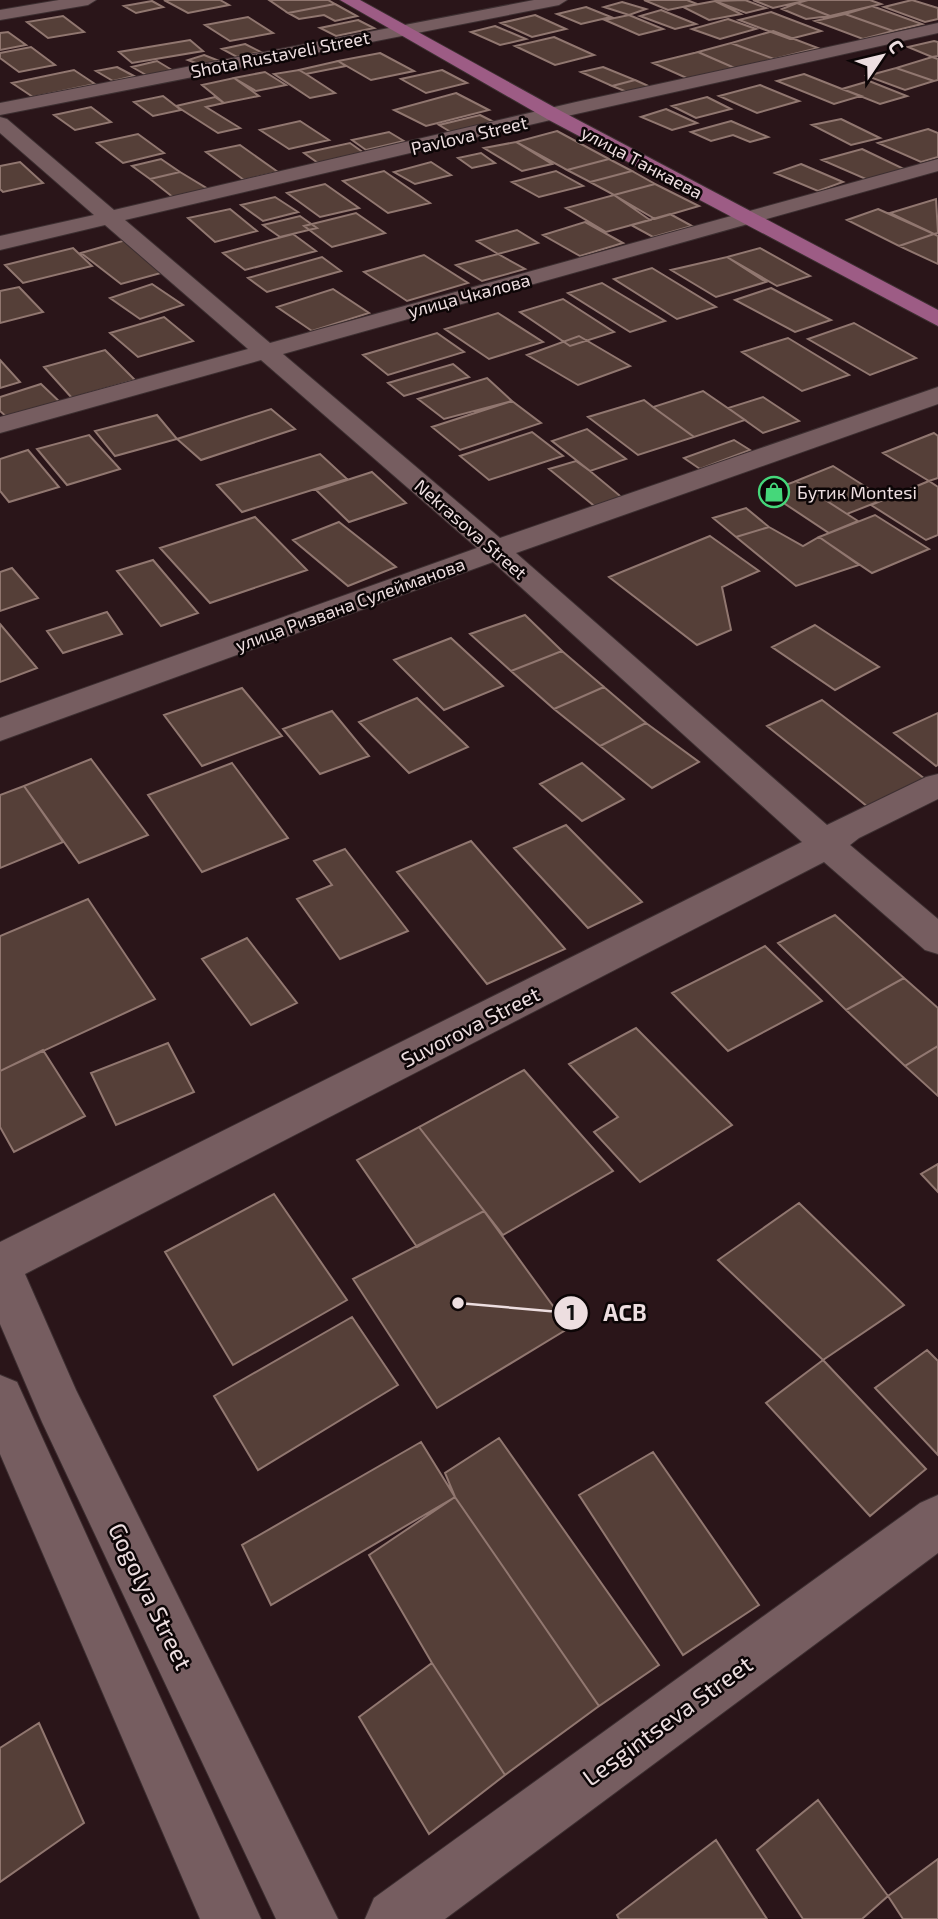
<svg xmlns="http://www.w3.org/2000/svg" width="938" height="1919" font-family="'Exo 2',sans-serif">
<rect width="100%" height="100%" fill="#2a1519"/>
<path fill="#553f38" stroke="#917770" stroke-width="2" d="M164,0h56l9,5 -41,8z
M269,0h59l7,4 -47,9z
M644,0h43l10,4 -29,6z
M745,0l21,8 -20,5 -31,-12z
M753,0h49l2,1 -31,7z
M870,0l11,4 -51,12 -33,-13 11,-3z
M912,0l26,8v11l-13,3 -41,-15z
M152,1l11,6 -27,6 -12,-7z
M715,1l26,13 -32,6 -26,-13z
M622,2l24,7 -17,6 -25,-8z
M797,3l33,13 -24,3 -24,-10z
M335,4l22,12 -22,5 -11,-6 -25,4 -11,-6z
M872,6l50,18 -29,7 -48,-17z
M586,7l25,10 -30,7 -24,-10z
M661,10l35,14 -21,5 -35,-13z
M771,12l50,19 -31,8 -51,-19z
M845,14l48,17 -30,8 -48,-18z
M535,15l31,14 -34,8 -31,-14z
M629,15l34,14 -24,6 -34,-15z
M63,16l21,16 -36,6 -21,-16z
M248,17l25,16 -43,8 -25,-16z
M728,19l28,10 -36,10 -28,-10z
M358,20l16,8 -38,8 -16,-8z
M495,26l31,13 -26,6 -29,-13z
M773,31l45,17 -44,11 -43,-16z
M8,32l18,13 -26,5v-17z
M554,37l40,18 -39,10 -40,-19z
M190,40l13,11 -71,12 -13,-11z
M934,41l4,1v14l-6,1 -24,-10z
M731,43l43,16 -37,10 -39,-17z
M245,44l16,8 -24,5 -15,-8z
M31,47l24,18 -36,7 -19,-14v-5z
M698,52l39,17 -46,11 -38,-17z
M380,53l34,18 -43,9 -33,-19z
M204,55l18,7 -21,3 -13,-5z
M932,57l6,2v21l-4,1 -38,-13z
M157,61l15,9 -24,6 -16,-9z
M338,61l8,5 -40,8 -7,-4z
M117,67l17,9 -21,5 -17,-10z
M603,67l32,13 -23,6 -31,-14z
M896,68l38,13 -29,9 -38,-14z
M74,70l21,14 -62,13 -21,-14z
M299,70l7,4 29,19 -25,5 -36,-24z
M442,70l25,13 -41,10 -25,-14z
M265,72l21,13 -30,6 -22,-13z
M804,74l38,15 19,7 -27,8 -57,-23z
M234,78l25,18 -35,7 -22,-18z
M635,80l18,8 -21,6 -20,-8z
M869,81l38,15 -27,8 -38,-15z
M760,85l39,16 -42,12 -38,-17z
M456,93l33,17 -63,16 -32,-16z
M163,96l18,14 -28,6 -19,-14z
M215,97l9,6 -18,4 34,21 -22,5 -42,-27z
M707,97l24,12 -35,9 -24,-12z
M91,107l20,15 -36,8 -21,-15z
M666,109l31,14 -25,7 -31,-13z
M480,115l16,8 -42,11 -15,-9z
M841,119l39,19 -29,7 -39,-20z
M300,121l29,19 -40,9 -29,-19z
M731,121l37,16 -18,5 -17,-7 -22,6 -20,-9z
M928,129l10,4v24l-17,5 -43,-19z
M557,131l52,28 -42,11 -51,-28z
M389,132l15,9 -38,9 -14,-10z
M138,134l26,19 -41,10 -26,-20z
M516,142l36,22 -30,7 -38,-23z
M350,143l14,10 -46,10 -14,-10z
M240,145l38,27 -34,8 -38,-28z
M862,149l42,20 -36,11 -46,-20z
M481,153l14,10 -23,5 -14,-10z
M161,159l19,13 -30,7 -18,-13z
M609,159l23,12 -42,11 -23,-12z
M20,162l23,21 -40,9 -3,-3v-23z
M431,162l20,13 -36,9 -21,-12z
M801,164l42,18 -25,9 -43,-18z
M384,171l46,32 -42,10 -45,-32z
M556,171l27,15 -44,11 -27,-15z
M632,171l23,13 -41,11 -24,-13z
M180,172l28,17 -34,9 -24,-19z
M325,184l34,24 -39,9 -33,-24z
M655,184l44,22 -44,13 -41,-24z
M614,195l36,25 -44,12 -40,-24z
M275,197l23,15 -35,9 -22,-16z
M936,199l2,34 -4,1 -44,-21z
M230,209l27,22 -42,11 -27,-24z
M878,209l56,25 -35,12 -52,-26z
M356,213l29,20 -53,14 -28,-21z
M670,214l22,12 -39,11 -22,-12z
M300,216l17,12 -37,9 -17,-12z
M585,222l38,21 -43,13 -37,-21z
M517,230l21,13 -40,11 -21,-13z
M293,234l23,17 -71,19 -22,-17z
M934,234l4,2v28l-39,-18z
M126,240l42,31 -47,13 -40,-31z
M73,248l19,18 -69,17 -18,-18z
M760,248l50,28 -33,10 -50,-29z
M498,254l27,15 -43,12 -26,-16z
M424,255l44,28 -61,18 -43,-29z
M322,257l19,14 -74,21 -19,-14z
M727,257l39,25 -50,15 -45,-27z
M652,268l64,39 -39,12 -63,-40z
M602,283l63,38 -35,11 -62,-39z
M152,284l31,21 -43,14 -30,-21z
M19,287l24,25 -43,11v-32z
M771,288l60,32 -36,12 -60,-32z
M333,289l36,24 -57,18 -35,-24z
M563,299l51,33 -44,14 -50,-34z
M498,313l45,29 -54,17 -44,-30z
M164,317l29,24 -55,16 -28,-24z
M854,323l62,35 -46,17 -62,-36z
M437,333l27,19 -76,23 -25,-20z
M579,336l51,30 -52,19 -51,-30z
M788,338l61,37 -47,16 -60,-39z
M105,350l30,30 -63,18 -28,-31z
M0,360l20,22 -20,6z
M453,364l16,13 -65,19 -16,-13z
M487,378l25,23 -68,18 -26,-20z
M41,384l21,20 -52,16 -10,-9v-14z
M703,391l42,29 -51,17 -41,-30z
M763,397l36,24 -36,12 -35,-25z
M644,400l9,7 41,30 -56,18 -50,-38z
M512,401l29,22 -81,27 -28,-23z
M271,409l24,20 -94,31 -24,-21z
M157,415l20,24 -62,17 -20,-25z
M587,429l39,30 -36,12 -38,-30z
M532,432l31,24 -74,24 -29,-24z
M934,433l4,3v42l-9,3 -46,-28z
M89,435l31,34 -53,16 -30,-36z
M734,440l16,10 -50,19 -16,-11z
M28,450l31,37 -50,15 -9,-11v-32z
M320,454l27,25 -105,33 -25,-27z
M576,461l14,10 35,29 -27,9 -49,-40z
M833,466l52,33 -38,15 -51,-33z
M372,472l34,31 -57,19 -33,-32z
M796,481l51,33 11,7 -29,12 -62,-41z
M929,481l9,6v48l-12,5 -55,-35z
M746,508l23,19 -33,10 -23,-19z
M875,515l54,34 -57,24 -53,-36z
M255,517l52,53 -97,33 -50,-55z
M339,522l57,45 -48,19 -55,-46z
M769,527l34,19 16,-9 40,28 -63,21 -60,-49z
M710,536l49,35 -37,16 9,43 -34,15 -88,-68z
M153,560l45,53 -37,13 -44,-55z
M12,568l26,30 -38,13v-39z
M107,612l15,22 -59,19 -16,-22z
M525,615l37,36 -51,20 -41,-37z
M0,624l37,44 -37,14z
M815,625l64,42 -44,23 -63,-43z
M451,638l52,48 -59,24 -50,-50z
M562,651l42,36 -50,22 -43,-38z
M604,687l42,36 -46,23 -46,-37z
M242,688l40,48 -80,30 -38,-51z
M417,698l51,49 -59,26 -50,-51z
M822,700l107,82 -56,29 -106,-85z
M332,711l37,45 -49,18 -37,-45z
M938,713v52l-2,1 -42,-33z
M646,723l53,39 -47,26 -52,-42z
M91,759l57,76 -69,28 -55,-77z
M232,763l56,75 -86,34 -54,-77z
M582,763l42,36 -42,22 -42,-37z
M24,786l39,56 -63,26v-73z
M566,825l76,77 -54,26 -74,-80z
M471,841l94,108 -78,35 -90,-112z
M345,849l63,82 -68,28 -43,-60 35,-14 -18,-24z
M88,899l67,100 -155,72v-135z
M835,915l69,63 -58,32 -68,-67z
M247,938l50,65 -46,22 -49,-66z
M765,946l57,55 -94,50 -56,-58z
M904,978l34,30v38l-33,20 -59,-56z
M636,1028l96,97 -92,57 -46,-50 24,-15 -49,-53z
M168,1043l26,49 -78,33 -25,-52z
M938,1046v50l-33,-30z
M43,1050l42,66 -71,36 -14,-25v-56z
M524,1070l89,101 -110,64 -84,-108z
M419,1127l65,84 -67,36 -60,-87z
M938,1164v28l-17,-18z
M274,1194l73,106 -114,65 -68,-113z
M799,1203l105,102 -81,55 -105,-100z
M484,1211l85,117 -132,80 -84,-129z
M352,1317l46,68 -140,85 -44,-74z
M927,1350l11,11v94l-63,-67z
M823,1360l103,109 -56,47 -104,-113z
M499,1438l160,227 -60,41 -144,-209 -10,-24z
M421,1442l34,55 -184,108 -29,-60z
M653,1452l106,153 -76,50 -104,-160z
M455,1497l144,209 -94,69 -73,-112 -63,-108z
M432,1663l73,112 -76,59 -70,-117z
M39,1723l45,100 -84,59v-134z
M818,1800l70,96 -26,23h-59l-46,-69z
M716,1840l51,79h-148l-2,-4z
M938,1859v60h-35l-15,-23z"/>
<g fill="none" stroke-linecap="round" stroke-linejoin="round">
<g stroke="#3d2f31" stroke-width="2">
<path id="minor" d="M59,0h37l-8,5 -88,15v-10z
M534,0h33l-8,5 -559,110v-12z
M938,23v10l-362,81 -451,106 145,123 668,-184v12l-655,183 217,184 438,-151v17l-422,149 311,272 99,-48 12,-3v25l-79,39 -9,7 88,74v35l-13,-4 -101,-88 -799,412 51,116 262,529h-62l-234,-497 -42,-98v-82l802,-400 -309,-280 -493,179v-23l477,-170 -216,-188 -261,73v-16l248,-68 -143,-124 -105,25v-14l94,-21 -94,-82v-16l7,2 107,91 462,-108z
M0,1375l17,7 244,537h-61l-200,-465z
M938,1495v58l-493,366h-80l9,-21 546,-395z"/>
</g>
<g stroke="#3d2f31" stroke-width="2">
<path id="major" d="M340,0h20l201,111 377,199v16l-391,-207z"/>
</g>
<use href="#minor" fill="#765d60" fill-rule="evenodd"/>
<use href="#major" fill="#9d5c85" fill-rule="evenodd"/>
</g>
<defs>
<g id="shop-ring" transform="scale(1.575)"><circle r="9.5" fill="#0c0506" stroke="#45d77a" stroke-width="1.5"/><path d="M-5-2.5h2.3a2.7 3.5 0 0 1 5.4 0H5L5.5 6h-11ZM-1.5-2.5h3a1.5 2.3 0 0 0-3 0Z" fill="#45d77a"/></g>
</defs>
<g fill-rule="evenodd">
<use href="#shop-ring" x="774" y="492"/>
</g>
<g text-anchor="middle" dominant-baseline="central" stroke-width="5" stroke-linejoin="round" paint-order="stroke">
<g font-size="18" fill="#eddee0" stroke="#0c0506">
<text transform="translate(280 54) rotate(-11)">Shota Rustaveli Street</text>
<text transform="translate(469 135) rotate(-13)">Pavlova Street</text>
<text transform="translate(642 162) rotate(28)">улица Танкаева</text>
<text transform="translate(469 295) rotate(-15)">улица Чкалова</text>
<text transform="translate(471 529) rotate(41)">Nekrasova Street</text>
<text transform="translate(350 604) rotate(-20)">улица Ризвана Сулейманова</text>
</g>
<g font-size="18" fill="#eddee0" stroke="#0c0506" text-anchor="start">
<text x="797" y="492">Бутик Montesi</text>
</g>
<g font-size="21" fill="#eddee0" stroke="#0c0506">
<text transform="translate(470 1026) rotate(-27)">Suvorova Street</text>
</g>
<g font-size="24" fill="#eddee0" stroke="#0c0506">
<text transform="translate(151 1596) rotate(64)">Gogolya Street</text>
<text transform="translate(667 1720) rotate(-36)">Lesgintseva Street</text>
</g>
</g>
<path fill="none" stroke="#eddee0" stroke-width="2.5" d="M458 1303L571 1313"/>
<g fill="#eddee0" stroke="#0c0506" stroke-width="2.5">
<circle cx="458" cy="1303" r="7"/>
<circle cx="571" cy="1313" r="18"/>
</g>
<g font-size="21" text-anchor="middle" font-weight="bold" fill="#111">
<text x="571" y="1320">1</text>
</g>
<g font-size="23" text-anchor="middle" font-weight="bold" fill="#eddee0" stroke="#0c0506" stroke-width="5" stroke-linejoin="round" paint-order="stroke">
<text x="625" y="1321">АCB</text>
</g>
<g transform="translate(882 56) rotate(55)" stroke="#0c0506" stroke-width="5" paint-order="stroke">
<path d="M0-5L12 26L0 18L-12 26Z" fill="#eddee0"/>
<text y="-10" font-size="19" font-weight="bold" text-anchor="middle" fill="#eddee0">С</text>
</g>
</svg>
